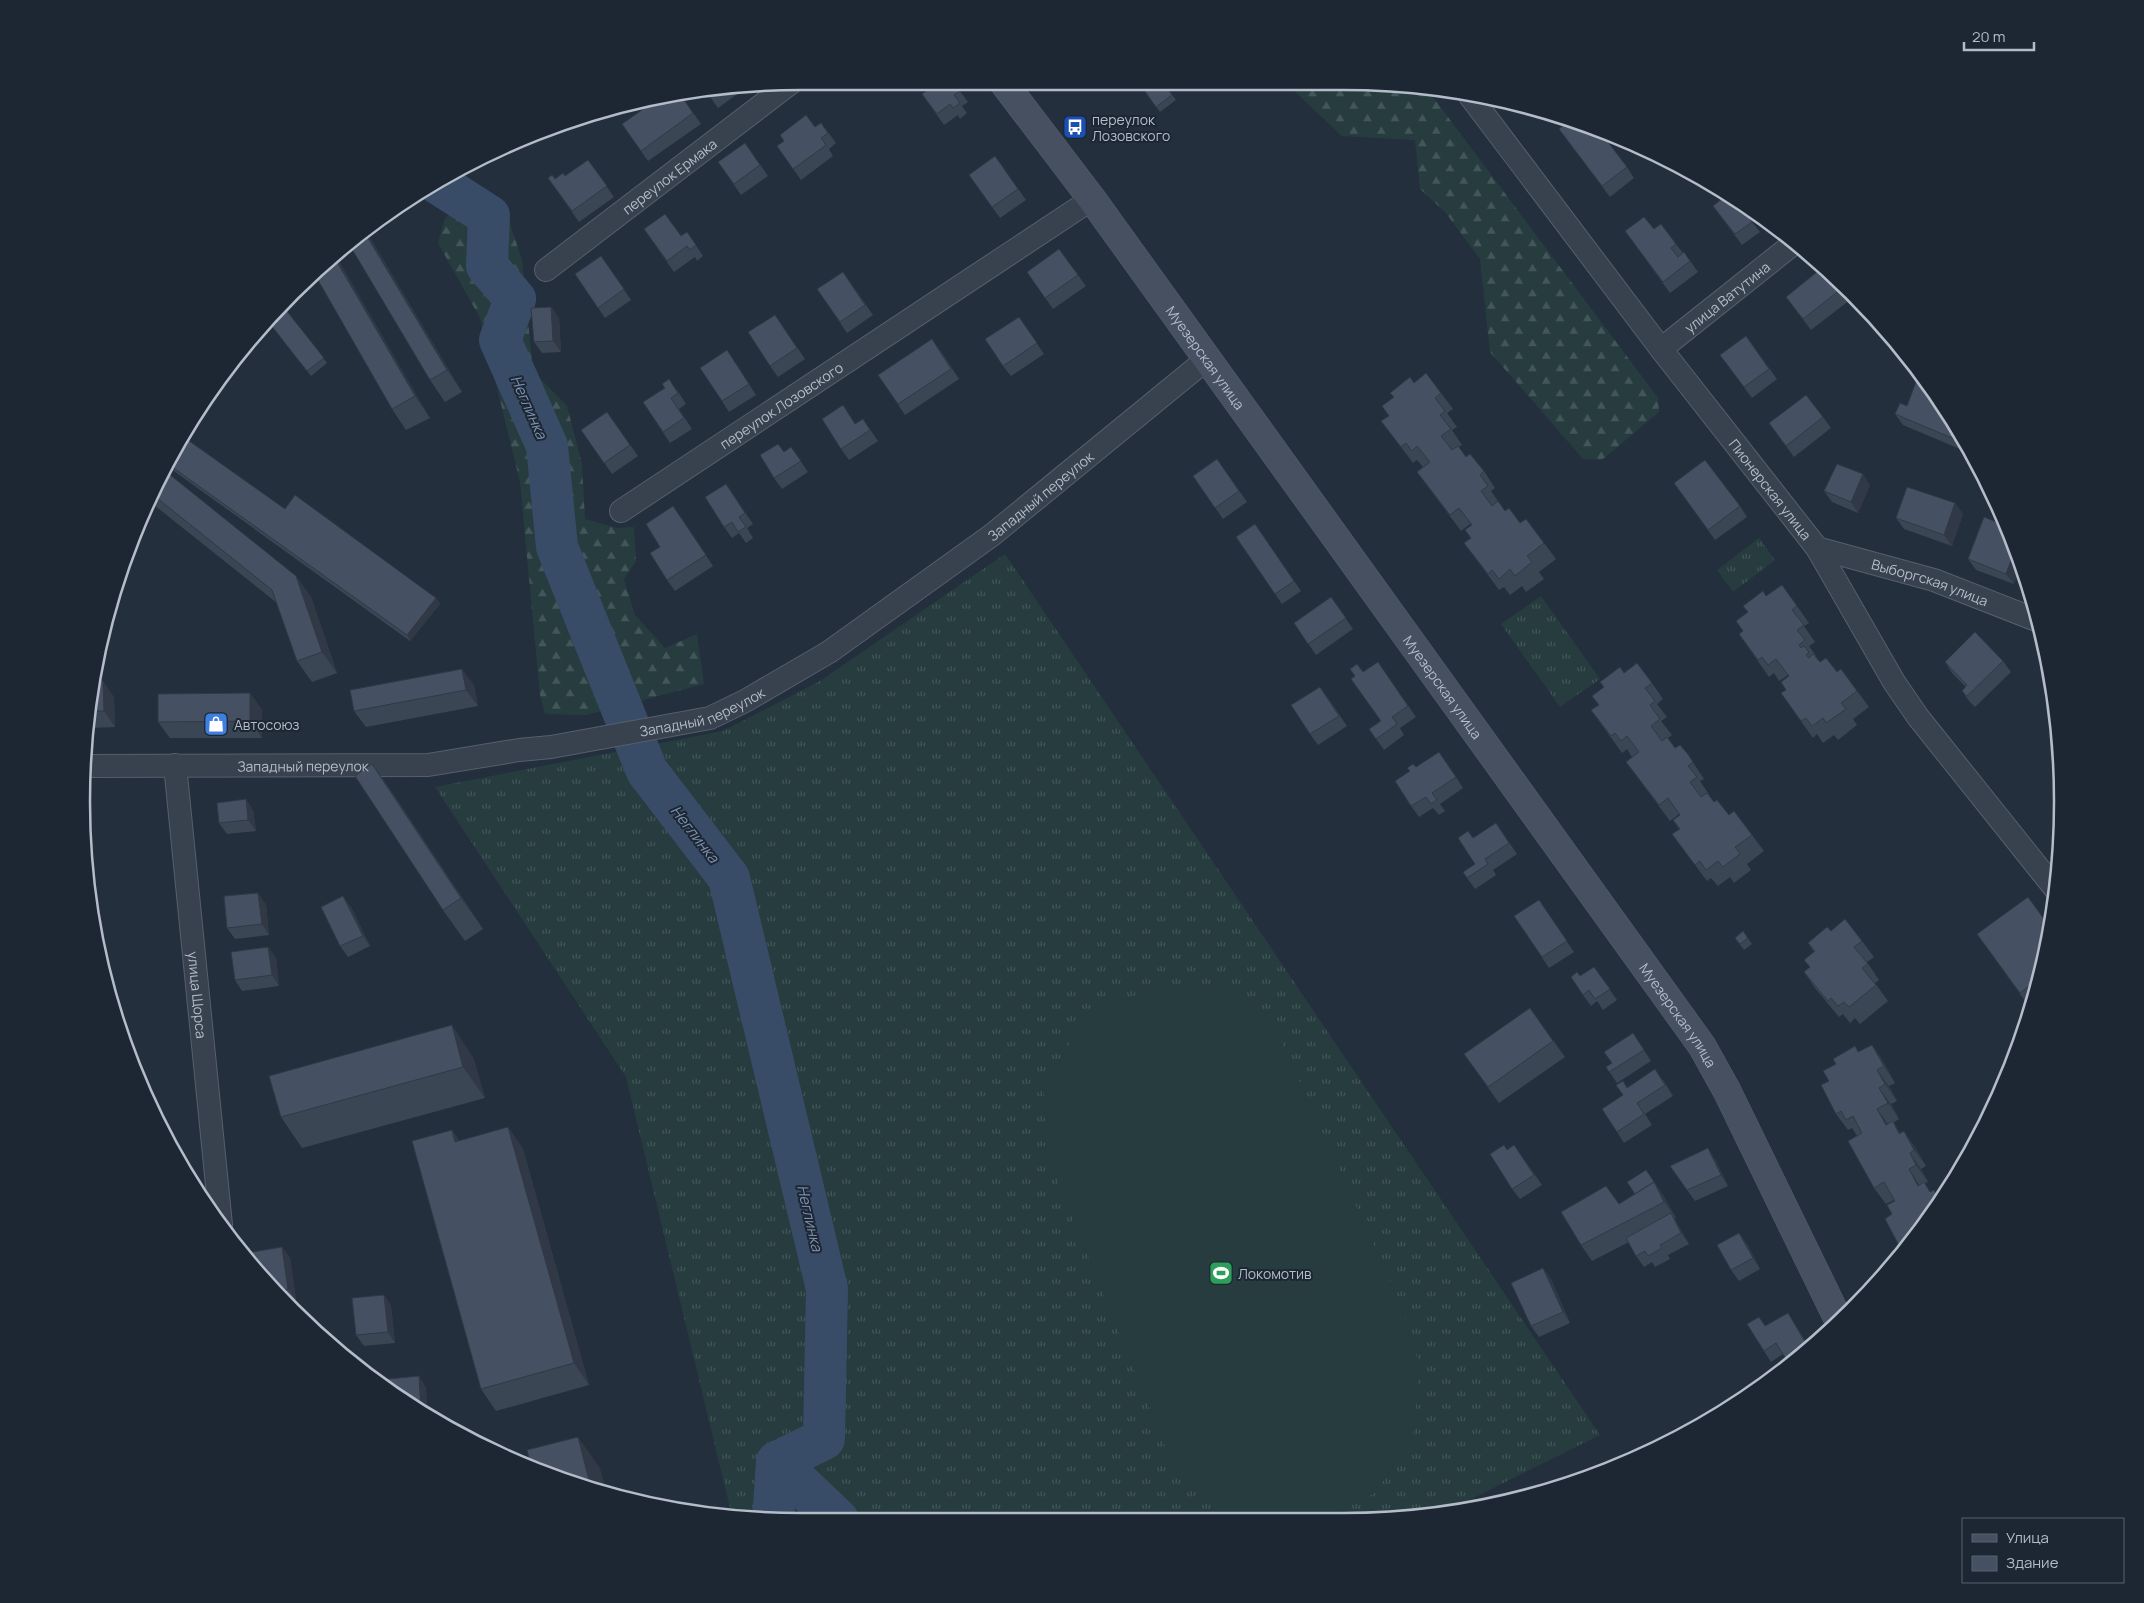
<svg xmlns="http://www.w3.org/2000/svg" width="2144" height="1603" font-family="Manrope,sans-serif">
<defs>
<pattern id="grass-tufts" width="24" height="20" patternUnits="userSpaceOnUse" patternTransform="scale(1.25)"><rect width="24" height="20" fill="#263c3f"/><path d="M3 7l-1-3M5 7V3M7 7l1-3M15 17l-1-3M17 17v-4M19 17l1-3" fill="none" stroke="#435659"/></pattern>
<pattern id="forest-firs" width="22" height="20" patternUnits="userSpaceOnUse" patternTransform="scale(1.25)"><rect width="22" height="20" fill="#263c3f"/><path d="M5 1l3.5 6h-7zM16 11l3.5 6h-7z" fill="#435659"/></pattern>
</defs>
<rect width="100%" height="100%" fill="#242f3e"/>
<path fill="url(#grass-tufts)" d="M1759,538l16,22 -42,32 -16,-22z
M1005,554l595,881 -163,81 -683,4 -22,-4 -106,-439 -191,-290 288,-56 97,-50z
M1541,596l59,83 -40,28 -59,-83z"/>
<path fill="url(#forest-firs)" d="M1289,83h100l38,6 231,309 1,14 -57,48 -19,-1 -93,-107 -10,-93 -35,-47 -25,-23 -5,-49 -73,-4 -50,-47z
M504,206l18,54 11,111 34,35 15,58 3,55 32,9 17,-1 2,34 -12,18 11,36 30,33 32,-14 7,50 -118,31 -41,-1 -5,-19 -20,-213 -40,-164 -42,-75 7,-25 12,-9z"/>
<path fill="#263c3f" d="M1162,985l57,3 58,44 123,271 20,64 -7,69 -38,57 -50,23 -89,1 -60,-44 -130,-320 -2,-66 43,-73z"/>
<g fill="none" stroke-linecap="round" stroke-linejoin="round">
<path stroke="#394c67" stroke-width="42" d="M436,182l53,34 -2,50 28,33 -15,41 47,106 10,101 90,224 82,107 98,411 -3,150 -47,23 -4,58
M777,1462l61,58"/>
<g stroke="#565f6c" stroke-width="24">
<g id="street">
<path id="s1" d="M1470,96l191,253 156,199 77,134 24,35 139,174"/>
<path id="s2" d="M546,270l246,-188"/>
<path id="s3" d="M1661,349l132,-105"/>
<path id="s4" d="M621,511l471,-312"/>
<path id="s5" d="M1817,548l117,32 105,41"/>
<path id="s6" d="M175,765l46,460"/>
<path id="s7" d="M88,766l340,-1 91,-15 32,-3 159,-29 35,-17 84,-49 163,-117 215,-176"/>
</g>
</g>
<g stroke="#565f6c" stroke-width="29">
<g id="secondary">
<path id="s8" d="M1003,82l89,117 610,847 25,45 111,228"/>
</g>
</g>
<use href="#street" stroke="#38414e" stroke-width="22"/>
<use href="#secondary" stroke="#465061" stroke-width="28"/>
</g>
<path fill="#3b4654" d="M874,81h21l3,5 -6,4 -13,-2z
M953,82l15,20 -6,4 5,7 -7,6 -2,-4 -14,10 -22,-31z
M1163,82l13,18 -16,12 -18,-25z
M744,89l-26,19 -10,-14z
M682,97l19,27 -53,37 -26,-37z
M821,123l15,20 -7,6 4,7 -32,24 -24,-34 38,-19z
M1559,129l68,38 7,11 -24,19z
M745,143l23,33 -27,19 -23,-33z
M995,156l31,44 -26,18 -31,-43z
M588,160l26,37 -35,25 -31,-44 7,1 10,-3z
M1713,206l39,16 8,10 -18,13z
M644,229l37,7 6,-4 16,24 -6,5 -2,-4 -21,15z
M1654,229l22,15 7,9 1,-1 14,20 -28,21 -37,-51z
M366,231l96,161 -17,10 -15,-22 -81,-136z
M1059,249l27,37 -33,23 -26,-37z
M601,256l30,44 -26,18 -30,-44z
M327,260l103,158 -24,12 -14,-21z
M1822,268l30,24 3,4 -44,34 -25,-33z
M843,272l30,43 -26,18 -30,-44z
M282,305l45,58 -16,13 -44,-56z
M551,307l8,11 2,34 -19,1 -8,-11z
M775,315l30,44 -27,18 -8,-11z
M1019,317l25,37 -33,22 -8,-10z
M1746,336l31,43 -25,19 -32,-43z
M940,350l19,29 -54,36 -27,-40z
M734,361l22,34 -27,17 -7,-11z
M1414,383l27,10 12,16 -6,4 10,14 -5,3 10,15 -3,2 7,10 18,14 11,17 -4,3 14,20 39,32 12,16 -17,13 5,7 -18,13 -4,-6 -12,9 -6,-8 -5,3 -35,-47 7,-5 -6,-8 6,-5 -1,-1 -9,7 -44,-59 6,-5 -6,-7 -4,3 -32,-42 7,-5z
M1929,388l34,54 -3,7 -57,-24 -8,-11z
M677,390l9,14 -7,5 13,20 -22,14 -27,-41z
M607,412l31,44 -26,18 -31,-44z
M1823,417l8,11 -37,29 -25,-34z
M863,419l15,22 -29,19 -8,-11z
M185,438l100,71 151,89 4,6 -30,37 -243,-175z
M791,447l17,25 -26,17 -8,-11 10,-26z
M1217,459l30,43 -24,17 -30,-43z
M156,483l140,93 15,21 26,76 -25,9 -15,-21 -20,-58 -128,-102z
M1674,483l66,23 7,11 -32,23z
M726,484l27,40 -6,4 6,10 -7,5 -7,-10 -7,5 -8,-11z
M1870,485l-12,28 -26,-11 -8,-11z
M1955,503l8,11 -11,32 -48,-17 -8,-11z
M681,517l32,49 -38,25 -8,-11 -7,-33z
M1984,517l30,67 -38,-14 -8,-11z
M1255,524l46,67 -19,13 -46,-67z
M1782,585l27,38 -5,3 11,16 -6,4 7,10v1l4,5 17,10 4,-3 28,38 -16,12 4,6 -19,15 -4,-5 -11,8 -6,-9 -4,4 -32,-45 5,-3 3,-14 -1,-1 -9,6 -5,-8 -5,4 -30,-43 4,-3 5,-18 18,-17z
M1331,597l22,32 -37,26 -22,-32z
M2003,661l8,11 -36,35 -6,-6 -7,-10 4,-4 -14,-14 -7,-11z
M1378,662l38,55 -16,11 4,7 -20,15 -15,-21 11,-8 -17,-49z
M1624,673l28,10 11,16 -6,5 10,13 -6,4 11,14 -4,3 7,10 12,5 17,26 -4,2 14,21 38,33 12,16 -17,13 4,6 -17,13 -4,-6 -12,9 -7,-8 -4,3 -35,-47 7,-5 -6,-9 7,-4 -1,-2 -9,7 -44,-59 6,-5 -5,-8 -5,4 -31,-43 7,-5z
M94,681l20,16 1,30 -24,1z
M474,685l4,21 -112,21 -12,-16z
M250,693l12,17v28h-92l-12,-16z
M1328,698l19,28 -29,19 -8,-11z
M1447,763l16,25 -23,16 5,7 -6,4 -6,-7 -14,9 -8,-11 5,-39z
M372,764l22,31 89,134 -18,12 -22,-31z
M253,810l3,21 -29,3 -8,-11z
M1496,823l21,31 -24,16 3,5 -21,14 -8,-11 8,-14 -2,-26z
M1539,900l35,52 -25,16 -35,-52z
M266,904l3,31 -34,4 -8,-11z
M351,907l19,39 -22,11 -8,-11z
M2049,926l-19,82 -53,-74z
M1743,931l9,13 -8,6 -9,-12z
M1831,931l31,10 12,16 -7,5 12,18 -4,3 13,18 -28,23 -5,-6 -5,5 -7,-9 -4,3 -24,-29 -11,-16 6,-5 -6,-7 10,-8 -6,-9z
M268,947l8,11 3,28 -37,5 -7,-11z
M1594,967l23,33 -14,10 -6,-9 -6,5 -8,-11 -3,-19z
M1530,1008l35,49 -66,46 -35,-49z
M1633,1033l18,28 -34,22 -11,-16 6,-4z
M1872,1045l11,16 12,22 -6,3 8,15 -6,3 8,15 -6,4 7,10 15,14 11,19 -5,3 7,13 -3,1 -33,31 3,-13 -1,-1 -8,4 -12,-16 -17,-52 -5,-8 -4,2 -12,-16v-50l19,-18 4,6z
M473,1057l12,41 -183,50 -21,-31z
M1663,1080l10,16 -28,18 7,11 -28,18 -7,-11 6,-37 4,-8z
M508,1127l15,22 66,236 -93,26 -15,-22 -29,-259 7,11z
M1514,1145l28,40 -22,14 -8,-10z
M1715,1159l13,27 -33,15 -25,-35z
M1646,1170l19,28 11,20 -2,1 15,25 -21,11 2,4 -15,8 -3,-5 -8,5 -8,-11 -7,-14 -37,19 -11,-16 38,-41 16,-10z
M1747,1244l13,25 -21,12 -8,-11z
M282,1247l8,11 6,42 -9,1 -33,-36z
M1543,1268l8,11 19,44 -31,14 -8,-11z
M384,1295l7,11 4,37 -31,3 -8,-11z
M1759,1317l7,9 29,-2 14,23 -23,12 -3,-5 -12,8 -7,-11z"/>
<path fill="#303945" d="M366,231l96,161 -15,-22 -82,-137z
M335,254l95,164 -15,-22 -82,-141z
M551,307l8,11 2,34 -8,-11z
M1956,430l7,12 -3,7 -8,-11z
M1863,474l7,11 -12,28 -7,-11z
M1955,503l8,11 -11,32 -8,-11z
M2014,552l6,15 -6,17 -8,-10z
M296,576l15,21 26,76 -15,-21z
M436,598l4,6 -30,37 -3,-6z
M462,669l12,16 4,21 -12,-16z
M103,681l11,16 1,30 -11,-16z
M250,693l12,17v28l-12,-17z
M372,764l22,31 89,134 -22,-31z
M246,799l7,11 3,21 -8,-11z
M258,893l8,11 3,31 -7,-11z
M343,896l8,11 19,39 -7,-10z
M268,947l8,11 3,28 -7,-11z
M452,1025l21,32 12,41 -22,-31z
M1872,1045l11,16 12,22 -11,-17z
M1877,1070l12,16 8,15 -12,-17z
M1879,1088l12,16 8,15 -11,-16z
M1877,1109l12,16h-3z
M508,1127l15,22 66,236 -15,-22z
M452,1130l15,21 -12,-9z
M1904,1131l11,16 11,19 -12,-16z
M1708,1148l7,11 13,27 -7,-11z
M1910,1153l11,16 7,13 -12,-17z
M1909,1169l11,17h-2z
M1646,1170l19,28 11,20 -12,-16z
M1671,1213l7,11 11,20 -8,-11z
M1739,1233l8,11 13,25 -7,-11z
M282,1247l8,11 6,42 -8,-11z
M1543,1268l8,11 19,44 -7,-11z
M384,1295l7,11 4,37 -7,-11z
M1788,1313l7,11 14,23h-1z
M419,1376l7,11 2,29 -7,-5z
M578,1437l22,31 6,23 -15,-3z"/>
<path fill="#455162" stroke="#303945" d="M939,82h14l7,9 -6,4 6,8 -7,5 -3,-4 -13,10 -15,-20z
M1149,82h14l9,13 -16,12 -14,-20z
M716,93l-6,4 -2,-3z
M682,97l11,16 -52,38 -19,-27 34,-24z
M806,115l9,12 6,-4 7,10 -7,5 5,7 -33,24 -16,-23 7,-5 -4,-6z
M1569,121l32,12 26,34 -25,19 -43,-57z
M745,143l15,22 -26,19 -16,-22z
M995,156l23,33 -26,18 -23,-32z
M588,160l19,26 -35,25 -24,-33 4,-3 3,4 8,-6 2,3z
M1728,194l6,4 18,24 -17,12 -22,-28z
M665,214l16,22 6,-4 9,13 -6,5 -3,-4 -20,15 -23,-32z
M1644,217l10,12 7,-5 15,20 -5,4 7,9 6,-5 6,9 -27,21 -38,-51z
M365,233l82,137 -17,10 -81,-136z
M1059,249l19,26 -33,23 -18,-26z
M333,255l82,141 -23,13 -78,-136 13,-13z
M601,256l23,33 -26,19 -23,-34z
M1822,268l23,18 -42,33 -17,-22z
M843,272l22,33 -25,17 -23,-33z
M282,305l42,53 -17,13 -40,-51z
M551,307l2,34 -19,1 -3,-34z
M775,315l22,33 -27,18 -22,-34z
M1019,317l18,26 -34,23 -18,-27z
M1746,336l23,33 -25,18 -24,-32z
M932,339l19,30 -53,35 -20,-29z
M727,350l22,34 -27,17 -22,-33z
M1426,373l15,20 -6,5 10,13 -5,4 11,14 -10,7 11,14 6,-4 8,11 4,-3 14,17 -4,4 8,11 -7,5 11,15 6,-5 7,10 4,-3 11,15 6,-4 18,24 -17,13 5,6 -17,14 -5,-7 -11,10 -7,-9 -4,4 -24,-31 7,-5 -6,-8 7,-5 -13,-17 -9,7 -33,-43 13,-10 -13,-16 -5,5 -6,-8 -5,4 -20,-26 8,-5 -7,-10 12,-9 -4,-4 20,-16 4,6z
M669,379l9,14 -7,5 13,20 -21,14 -20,-30 22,-14 -3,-4z
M1916,382l13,6 27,42 -4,8 -57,-24 5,-11 7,3z
M1806,395l17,22 -37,29 -17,-23z
M843,405l12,19 8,-5 7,11 -29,19 -19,-30z
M607,412l23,33 -26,18 -23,-33z
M185,438l100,71 10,-14 141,103 -29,37 -239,-171z
M778,444l6,8 7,-5 10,14 -27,17 -14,-23z
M1217,459l22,32 -24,17 -22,-32z
M1705,460l35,46 -32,24 -34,-47z
M1837,464l26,10 -12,28 -27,-11z
M164,470l132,106 26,76 -25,9 -25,-71 -120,-96 4,-11z
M726,484l19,29 -6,4 7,10 -8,5 -6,-10 -8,5 -19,-30z
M1907,487l48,16 -11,32 -48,-17z
M673,506l33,49 -39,25 -17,-27 10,-6 -14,-23z
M1984,517l20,8 10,27 -8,22 -38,-15z
M1255,524l39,57 -19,13 -39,-57z
M1782,585l15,21 -5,4 12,15 -7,5 8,10 -6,5 2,3 3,-2 5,6 -3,3 3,3 4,-4 7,8 6,-4 11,14 4,-3 16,22 -16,12 5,6 -20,14 -3,-5 -11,8 -6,-8 -5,3 -20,-28 5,-3 -5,-8 8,-6 -13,-17 -8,6 -6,-8 -4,3 -19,-26 4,-3 -7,-10 12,-9 -5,-6 20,-15 3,5z
M1331,597l15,21 -38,26 -14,-21z
M1975,632l28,29 -36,35 -5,-5 5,-6 -22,-23z
M1378,662l30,44 -16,11 5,7 -21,15 -7,-10 12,-8 -30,-42 4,-3 -5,-7 7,-5 6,8z
M1637,663l15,20 -7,5 10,13 -5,4 10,14 -9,7 11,15 5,-4 8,11 5,-3 7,8 6,9 -5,4 9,11 -7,5 11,15 6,-4 7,9 3,-2 12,15 5,-4 18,24 -17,12 5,7 -17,13 -5,-6 -12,9 -6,-9 -5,4 -23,-31 8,-5 -7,-9 7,-5 -12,-17 -9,7 -33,-43 13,-10 -12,-16 -6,5 -6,-8 -4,3 -20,-26 8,-5 -7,-9 12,-9 -4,-5 20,-15 4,6z
M462,669l4,21 -112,21 -4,-21z
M94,681h9l1,30h-12z
M1320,687l19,29 -29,18 -19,-29z
M250,693v28l-92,1v-28z
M1439,752l17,25 -24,16 5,7 -6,4 -5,-7 -15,9 -16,-25 15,-10 -3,-3 6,-4 3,3z
M372,764l89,134 -18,12 -88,-134z
M246,799l2,21 -29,3 -2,-20z
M1496,823l13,20 -24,16 3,5 -21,14 -4,-6 12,-8 -17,-26 10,-7 5,7z
M258,893l4,31 -35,4 -3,-32z
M343,896l20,40 -23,10 -19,-39z
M2028,897l21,29 -12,54 -17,13 -43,-59z
M1539,900l28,41 -25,16 -28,-41z
M1845,919l17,22 -8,6 14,17 -6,4 14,17 -27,22 -5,-5 -6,4 -7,-8 -3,3 -24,-29 6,-5 -6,-7 11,-9 -7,-8 19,-16 4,4z
M1743,931l5,7 -8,6 -5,-6z
M268,947l4,28 -37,5 -4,-28z
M1594,967l16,22 -15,10 -6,-9 -6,5 -12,-18 6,-5 3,4z
M1530,1008l23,33 -65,46 -24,-33z
M452,1025l11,42 -182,50 -12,-41z
M1633,1033l11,17 -35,22 -3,-5 6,-4 -8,-11z
M1872,1045l12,21 -7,4 8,14 -6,4 9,15 -11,6 9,16 7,-4 6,13 5,-3 10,19 -4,3 6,12 -7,4 9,17 6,-4 6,10 4,-2 5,10 -37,51 -17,-32 7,-5 -5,-9 8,-4 -11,-19 -10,6 -26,-47 14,-8 -9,-17 -7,4 -5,-9 -5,3 -15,-29 8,-4 -6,-10 13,-7 -3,-5 22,-13 3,6z
M1655,1069l10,16 -28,18 7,11 -27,18 -15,-23 21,-14 -7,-10 7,-4 4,7z
M508,1127l66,236 -93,26 -69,-248 40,-11 3,12z
M1504,1145l3,5 7,-5 20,30 -22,14 -22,-35z
M1708,1148l13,27 -34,15 -17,-24z
M1646,1170l9,13 -1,-1 -19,12 -8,-12z
M1654,1182l10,20 -83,43 -20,-33 45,-26 13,18z
M1671,1213l10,20 -21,12 2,3 -14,8 -3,-5 -9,5 -10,-18z
M1739,1233l14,25 -22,12 -14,-25z
M282,1247l6,42 -11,1 -23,-25 -2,-13z
M1543,1268l20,44 -32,14 -20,-43z
M384,1295l4,37 -32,3 -4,-37z
M1788,1313l20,34 -27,26 -4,2 -4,-7 13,-9 -10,-16 -12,8 -17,-27 12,-7 6,9z
M419,1376l2,35 -32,-23 -1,-9z
M578,1437l13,51 -21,-4 -39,-18 -4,-16z"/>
<defs>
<g id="bus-square" transform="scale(1.25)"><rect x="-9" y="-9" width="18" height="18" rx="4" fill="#1a4fb4" stroke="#1d2633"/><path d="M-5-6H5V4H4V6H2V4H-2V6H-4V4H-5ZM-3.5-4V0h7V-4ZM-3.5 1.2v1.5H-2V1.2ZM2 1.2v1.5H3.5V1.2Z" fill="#fff"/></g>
<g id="shop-square" transform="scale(1.25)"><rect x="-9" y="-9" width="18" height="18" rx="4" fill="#3f7fe0" stroke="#1d2633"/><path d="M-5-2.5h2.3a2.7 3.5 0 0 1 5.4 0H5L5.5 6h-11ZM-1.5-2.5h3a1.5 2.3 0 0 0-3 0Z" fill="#fff"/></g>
<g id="stadium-square" transform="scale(1.25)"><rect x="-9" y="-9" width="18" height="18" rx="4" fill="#2e9e5b" stroke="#1d2633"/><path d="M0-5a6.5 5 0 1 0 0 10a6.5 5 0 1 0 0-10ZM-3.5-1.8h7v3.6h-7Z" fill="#fff"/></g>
</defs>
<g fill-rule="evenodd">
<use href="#bus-square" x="1075" y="127"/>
<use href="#shop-square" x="216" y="724"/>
<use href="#stadium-square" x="1221" y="1273"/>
</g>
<g text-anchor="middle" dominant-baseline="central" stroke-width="4" stroke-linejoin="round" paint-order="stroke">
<g font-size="14" fill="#b4bcc9" stroke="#1d2633" text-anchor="start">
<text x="1092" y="119">переулок<tspan x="1092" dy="16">Лозовского</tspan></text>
<text x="234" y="724">Автосоюз</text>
<text x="1238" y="1273">Локомотив</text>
</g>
<g font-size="14" fill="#b4bcc9" stroke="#1d2633">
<text stroke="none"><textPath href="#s2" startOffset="155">переулок Ермака</textPath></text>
<text stroke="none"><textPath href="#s3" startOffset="84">улица Ватутина</textPath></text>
<text stroke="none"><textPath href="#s8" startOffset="342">Муезерская улица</textPath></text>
<text stroke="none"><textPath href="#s4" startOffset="192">переулок Лозовского</textPath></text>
<text stroke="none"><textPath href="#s1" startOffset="495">Пионерская улица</textPath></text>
<text stroke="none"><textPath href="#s7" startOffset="1025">Западный переулок</textPath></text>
<text stroke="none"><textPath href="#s5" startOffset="118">Выборгская улица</textPath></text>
<text stroke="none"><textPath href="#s8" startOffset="748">Муезерская улица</textPath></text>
<text stroke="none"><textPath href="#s7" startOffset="620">Западный переулок</textPath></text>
<text stroke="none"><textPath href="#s7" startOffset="215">Западный переулок</textPath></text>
<text stroke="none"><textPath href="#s6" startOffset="231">улица Щорса</textPath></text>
<text stroke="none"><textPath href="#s8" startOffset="1152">Муезерская улица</textPath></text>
</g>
<g font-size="15" font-style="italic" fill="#7c92b1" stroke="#1d2633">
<text transform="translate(529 407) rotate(66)">Неглинка</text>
<text transform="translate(695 834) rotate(52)">Неглинка</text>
<text transform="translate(810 1218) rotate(77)">Неглинка</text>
</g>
</g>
<path d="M0 0H2144V1603H0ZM801 90H1343A711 711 0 0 1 2054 801V802A711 711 0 0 1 1343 1513H801A711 711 0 0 1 90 802V801A711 711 0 0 1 801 90Z" fill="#1d2633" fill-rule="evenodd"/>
<path fill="none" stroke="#b4bcc9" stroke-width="2.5" d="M801 90H1343A711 711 0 0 1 2054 801V802A711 711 0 0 1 1343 1513H801A711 711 0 0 1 90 802V801A711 711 0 0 1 801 90Z"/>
<rect x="1962" y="1518" width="162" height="65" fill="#1d2633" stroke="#59626f"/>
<rect x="1972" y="1534" width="25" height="8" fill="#465061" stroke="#59626f"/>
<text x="2006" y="1543" font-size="15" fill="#b4bcc9">Улица</text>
<rect x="1972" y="1556" width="25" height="15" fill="#455162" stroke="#59626f"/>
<text x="2006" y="1568" font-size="15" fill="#b4bcc9">Здание</text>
<path d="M1964 42v8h70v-8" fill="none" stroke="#b4bcc9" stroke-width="2.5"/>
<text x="1972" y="42" font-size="15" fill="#b4bcc9" stroke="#1d2633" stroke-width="4" paint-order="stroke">20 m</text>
</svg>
